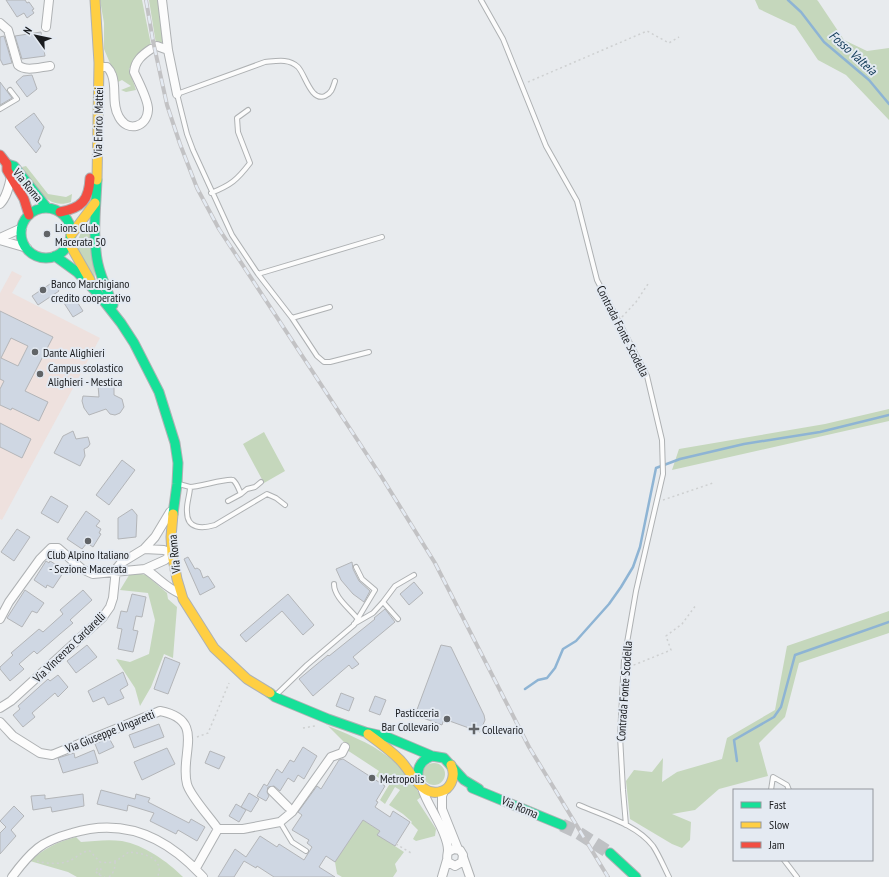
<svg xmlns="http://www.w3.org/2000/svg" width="889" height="877" font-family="'PT Sans Narrow',sans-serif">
<rect width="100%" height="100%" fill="#e8ebee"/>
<path fill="#eee1de" d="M12,271l10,5 -10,17 88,45 -98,182 -2,-1v-226z"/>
<path fill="#c5d7bc" d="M100,0h42l9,45 -12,8 -10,16 7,21 -10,2 -5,-2 10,-4 -9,-6 -4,2 -14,-33v-26z
M149,0h11l4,43 -8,1z
M755,0h62l1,1 26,39 23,11 22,-3v72l-43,-45 -28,-15 -23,-34 -36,-17z
M26,166l22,28 18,3 6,-3 -1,8c-25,9 -37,-18 -49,-35z
M91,221l4,57 -19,-28c2,-14 5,-19 15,-29z
M889,409v12l-217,49 7,-21 146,-25z
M264,432l21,39 -21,12 -21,-39z
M131,572l15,3 21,18 1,6 9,8 -4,51 -9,-4 -13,33 -11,19 -5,-18 -19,-29 14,3 19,-8 6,-34 -7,-27 -28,-3z
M889,611v22l-90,30 -14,54 -26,26 9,33 -49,13 -24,21 -23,4 19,8 -1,18 -8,8 -10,-4 -42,-25 -4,-38 8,-11 18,2 11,-14 -1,24 15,-10 45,-13 5,-21 48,-28 12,-64z
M328,726c31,13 55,22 78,47 6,7 10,16 15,24l-4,3 19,29 -1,7 -19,5 -3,-2 5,-9 -7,-7 1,-1 -9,-8 -14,-9 11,-15 -5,-3 -10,17 -5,-4 12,-20 -4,-3 -3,5 -9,-6 3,-5 -32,-21 -2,-7z
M423 774a11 11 0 1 1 22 0a11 11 0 1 1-22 0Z
M363,820l17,11 -2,4 26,17 -9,12 2,7 -4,6h-51l-5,-3 -2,-12z
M76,837l5,5c13,-1 27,-3 41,-1 22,4 45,20 61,36h-106l-9,-5 -38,-11c15,-13 27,-19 46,-24z"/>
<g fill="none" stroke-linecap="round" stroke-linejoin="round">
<path stroke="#8eb4d4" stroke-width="2.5" d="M788,0l13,12 23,30 45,38 20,24
M525,689l13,-9 9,-2 8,-10 8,-19 13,-8 33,-37 12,-17 12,-20 7,-20 16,-79 24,-9 64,-15 76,-12 69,-17
M737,761l-3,-21 40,-23 7,-10 14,-52 94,-33"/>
</g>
<path fill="#cfd7e3" stroke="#b3b5b8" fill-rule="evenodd" d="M6,0h19l2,3 2,-1 5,7 -2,1 2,3 -7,5 -3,-5 -7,4z
M41,32l4,24 -23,3 -7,-23z
M4,36l8,27 -9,2 -3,-6v-22z
M32,75l5,14 -10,8 -11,-15 7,-6z
M0,82l12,16 -12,7z
M34,113l10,14 -6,15 3,4 -5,7 -21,-26z
M53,282l6,9 -21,14 -6,-9z
M74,297l9,14 -10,6 -9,-14z
M0,311l53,26 -28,54 23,11 -9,19 -27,-13 -1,2 -11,-5v-16l4,-8 -4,-2zM11,338l17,8 -10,20 -17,-8z
M109,378l5,5v12l8,4 2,8 -4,6 -5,2 -5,-1 -4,-5 -17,6 -5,-7 -2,-7 1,-5 16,1 -1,-12 4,-5z
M0,423l31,16 -9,19 -22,-11z
M73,431l3,8 12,-2 2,7 -2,3 -4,2 1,7 -5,10 -26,-13 9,-17z
M122,460l13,10 -26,35 -13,-10z
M51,496l17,10 -10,17 -17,-10z
M132,509l5,6 -1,22 -18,2v-21z
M86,511l14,10 -4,5 5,3 -2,4 2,1 -8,13 -6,-4 -5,6 -15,-10z
M17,529l13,8 -16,24 -13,-9z
M188,557l7,12 2,-1 3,2 3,8 5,-2 7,11 -15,8 -16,-36z
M46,561l3,2 1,-2 15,9 -12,18 -6,-3 -1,3 -12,-8z
M352,562l1,7 6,12 11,10 -6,11 -11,-8 -12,-14 -5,-11z
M414,582l9,11 -14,12 -9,-11z
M25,590l19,13 -7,10 -5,-2 -10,16 -15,-9z
M83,590l9,10 -22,20 3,3 -13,11 -23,20 -3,-3 -15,13 5,5 -14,12 -10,-12v-2l13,-12 -2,-2 28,-24 4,3 20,-18 -3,-4z
M132,594l14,3 -4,20 -6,-1 -3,14 5,1 -5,21 -15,-3 4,-20 -5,-1 4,-17 6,1z
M288,594l26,31 -11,10 -21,-24 -36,31 -6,-7z
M385,609l10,13 -42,35 6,7 -7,5 -3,-4 -36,31 -14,-17 29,-24 1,1 46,-37 -1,-1z
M87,645l10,12 -21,16 -9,-12z
M441,645l10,2 33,68 1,5 -5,12 -36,-13 -2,6 -27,-10z
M165,657l15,6 -12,31 -14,-5z
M123,672l5,13 -8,5 4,8 -16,7 -4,-8 -11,5 -5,-11z
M58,675l10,12 -10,10 -3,-4 -23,20 3,4 -12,10 -10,-12 7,-6 -2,-3 30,-27 2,2z
M341,693l13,5 -5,13 -13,-5z
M375,696l11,4 -6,15 -11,-4z
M159,724l5,13 -30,11 -5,-13z
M109,738l5,9 -15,7 -4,-10z
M303,747l14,9 -13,23 -6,-4 -4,7 -6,-4 -8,13 -6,-5 -6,1 -1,5 2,4 -3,5 -9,-5 7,-12 3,2 10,-17 5,4 8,-13 4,2z
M167,748l8,16 -33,16 -8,-18z
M94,750l4,13 -35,10 -5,-15 16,-5 1,5z
M210,751l15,6 -6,12 -14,-6z
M343,759l42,27 -9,15 2,1 -3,5 15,10 3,-6 17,11 -15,24 -18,-11 3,-4 -17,-11 -28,42 -9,-6 -7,11 16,10h-61l-17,-11 -1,2 -12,-7 -10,16h-16l17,-28 11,8 14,-21 17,11 2,-3 25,16 8,-13 -5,-4 2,-3 -17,-10 10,-15 -4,-3 19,-26 4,3 18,-29z
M101,790l34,9 1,-5 14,4 -2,4 41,21 2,-4 14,8 -8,14 -19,-11 -2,4 -26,-13 4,-8 -26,-8 -1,6 -30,-7z
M249,793l10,6 -8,13 -10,-5z
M83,794l1,12 -32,6 -1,-5 -18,3 -2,-14 14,-1v4z
M236,804l10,6 -7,12 -10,-6z
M14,806l10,10 -13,14 5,6 -16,18v-21l6,-6 -6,-6z"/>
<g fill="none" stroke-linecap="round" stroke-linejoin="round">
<path stroke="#bfc1c4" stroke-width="13" stroke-dasharray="13 6" stroke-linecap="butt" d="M562,825l15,7 33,21"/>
<g stroke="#aeb1b3" stroke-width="6">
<path id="lane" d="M481,0l22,39 43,107 31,55 20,79 50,96 15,64 1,34 -27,117 -12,69 -4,76 3,54 3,35
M335,81c-2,6 -3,12 -10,15 -14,6 -20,-22 -27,-29 -9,-9 -22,-6 -33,-5l-88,32 10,40 6,16 39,85 26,39 34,44 25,38 7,6h6l39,-10
M0,109l17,-10 -7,-9
M211,193c20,-8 26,-13 39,-30l-12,-31 -1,-14 11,-8
M258,274l124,-37
M292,318l38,-11
M179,484l11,3c0,8 -4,17 -3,25 0,17 15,17 28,13l52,-31 9,4 9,7
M190,487c9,0 37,-9 43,-7 4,3 6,10 8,14l-13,7
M241,494l6,-5 8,-2 6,-5
M334,584c0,13 15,24 23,34
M383,602l15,17
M354,624l19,-11 10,-11 12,-16 19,-11
M276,695l31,-30 47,-40 21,-35 -13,-11 -6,-12
M771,790l2,-13 14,8 2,5
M579,805c25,11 57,19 74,41 6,9 11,21 16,31
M280,822l12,20 14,9
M784,860l13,17"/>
</g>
<g stroke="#aeb1b3" stroke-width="10">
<path id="street" d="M162,0l6,50 9,44
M0,23l8,7 10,35c8,7 22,2 32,1
M46,27l3,-27
M157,46l11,4
M99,67h8c2,2 4,5 5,8 5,13 -1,29 7,42 9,16 28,10 29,-7 1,-9 -10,-29 -14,-38 1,-11 8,-17 17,-23
M0,204c7,-7 9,-18 11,-27
M0,238l22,-10
M0,240l27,8
M145,569c13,8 21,19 36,25
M0,619l9,-17 31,-43 11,-11h7l24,21 11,5 52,-5 20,-9 7,-6 -8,-4 -20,-1
M0,708l11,-7 92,-84 7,-10 3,-9 3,-29 5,-6 23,-14 11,-12 15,-25
M0,722l13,14 27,17 12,2 108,-44c47,9 19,44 27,73 3,12 23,33 31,45l-22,39
M422,788c5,16 16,30 22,46 2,5 4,11 4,16 0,4 -2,7 0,12l7,4 7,-4 1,-7 -3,-5 -6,-1 -6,3
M272,791l16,16
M444,791l-2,5v13l16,40
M218,829h25l37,-7 12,-10 39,-55 11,-4 3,-6
M463,857l7,20
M12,877c8,-11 16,-21 26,-29 10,-8 23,-12 34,-15 53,-16 96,5 131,44
M442,877l5,-17"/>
</g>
<g stroke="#aeb1b3" stroke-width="11">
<path id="fast" d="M7,164l7,2 33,42
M97,180c-1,27 -5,57 1,84 3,14 10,28 15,41
M21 233a25 25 0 1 1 50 0a25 25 0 1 1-50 0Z
M55,256l22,16 22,23 22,28 13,20 25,49 16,51 3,20 -1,21 -4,30
M270,693l5,4 53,22 37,13 22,5 45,19 12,2 20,22 15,9
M419,783c-3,-13 0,-22 13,-27
M472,788l90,37
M610,853l26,24"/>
</g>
<g stroke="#aeb1b3" stroke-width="11">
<path id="slow" d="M95,0l4,63 -2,117
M71,235l24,-32
M69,243l21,37
M173,514l-2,23 1,17 5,25 6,20 31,49 33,31 23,14
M368,734c11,8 22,16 32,26 11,11 22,39 42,31 4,-1 7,-4 9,-8 3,-6 3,-12 0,-18"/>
</g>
<g stroke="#aeb1b3" stroke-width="11">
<path id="jam" d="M0,155l7,9v6l17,29 5,16
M60,212c22,-4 29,-12 30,-34"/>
</g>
<path stroke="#ced0d1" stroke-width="1.5" stroke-dasharray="2 3" stroke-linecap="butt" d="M528,82l119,-51 22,12 10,-6
M622,317l14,-15 12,-18
M663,500l50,-17
M629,667l42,-17 -5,-14 16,-12 14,-19
M303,728l12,-2
M197,737l11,-4 21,-50
M396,844l15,9
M37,861c10,3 26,4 36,-2 7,-4 9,-8 17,-8l10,11c16,2 17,-2 29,-10 10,1 27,3 30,15 1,3 -1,7 -1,10
M99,875l2,-6 -3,-1 -3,3 4,4 6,2
M109,877c5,-4 6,-9 6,-15"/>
<use href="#lane" stroke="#fcfcfc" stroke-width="4"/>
<use href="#street" stroke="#fcfcfc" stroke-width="8"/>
<use href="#fast" stroke="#16e098" stroke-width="9"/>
<use href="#slow" stroke="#ffcf43" stroke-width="9"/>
<use href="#jam" stroke="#f24e42" stroke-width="9"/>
<g stroke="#c2c2c4" stroke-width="4">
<path id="rail" d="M146,0l7,41 14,64 13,39 17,44 22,41 162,247 54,87 94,184 79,130"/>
</g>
<use href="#rail" stroke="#e4eaf2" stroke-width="2.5" stroke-dasharray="8" stroke-linecap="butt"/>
</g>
<g fill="#616467" stroke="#e4eaf2" stroke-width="1.5">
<circle cx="47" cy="234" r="4"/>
<circle cx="43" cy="290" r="4"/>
<circle cx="35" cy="352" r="4"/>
<circle cx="40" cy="374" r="4"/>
<circle cx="88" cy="541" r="4"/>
<circle cx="447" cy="719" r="4"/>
<path d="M472 723h4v4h4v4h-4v4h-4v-4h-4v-4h4z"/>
<circle cx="372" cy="778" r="4"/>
</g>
<g text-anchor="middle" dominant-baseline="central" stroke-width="4" stroke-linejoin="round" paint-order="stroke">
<g font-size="12" fill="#191b1e" stroke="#e4eaf2">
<text transform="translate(98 122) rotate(-89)">Via Enrico Mattei</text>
<text transform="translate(28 185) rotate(51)">Via Roma</text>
<text transform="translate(623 331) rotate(63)">Contrada Fonte Scodella</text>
<text transform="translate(174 554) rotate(-96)">Via Roma</text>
<text transform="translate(69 647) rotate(-44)">Via Vincenzo Cardarelli</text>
<text transform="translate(624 691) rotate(-86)">Contrada Fonte Scodella</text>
<text transform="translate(110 731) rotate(-22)">Via Giuseppe Ungaretti</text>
<text transform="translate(520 807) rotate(23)">Via Roma</text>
</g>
<g font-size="12" fill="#191b1e" stroke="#e4eaf2" text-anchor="start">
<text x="55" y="227">Lions Club<tspan x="55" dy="14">Macerata 50</tspan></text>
<text x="51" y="283">Banco Marchigiano<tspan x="51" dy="14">credito cooperativo</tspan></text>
<text x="43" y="352">Dante Alighieri</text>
<text x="48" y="367">Campus scolastico<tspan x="48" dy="14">Alighieri - Mestica</tspan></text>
<text x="88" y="554" text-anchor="middle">Club Alpino Italiano<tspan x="88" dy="14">- Sezione Macerata</tspan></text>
<text x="439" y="712" text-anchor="end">Pasticceria<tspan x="439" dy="14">Bar Collevario</tspan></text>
<text x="482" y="729">Collevario</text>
<text x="380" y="778">Metropolis</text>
</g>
<g font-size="13" font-style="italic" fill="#0e3856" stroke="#e4eaf2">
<text transform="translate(853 53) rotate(42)">Fosso Valteia</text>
</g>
</g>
<rect x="733" y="789" width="140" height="72" fill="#e4eaf2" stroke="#93979d"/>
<rect x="741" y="802" width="20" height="6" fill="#16e098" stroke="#93979d"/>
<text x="769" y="809" font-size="12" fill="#191b1e">Fast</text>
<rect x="741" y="822" width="20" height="6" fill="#ffcf43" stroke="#93979d"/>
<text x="769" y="829" font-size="12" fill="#191b1e">Slow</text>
<rect x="741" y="842" width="20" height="6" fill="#f24e42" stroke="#93979d"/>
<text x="769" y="849" font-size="12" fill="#191b1e">Jam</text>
<g transform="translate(36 36) rotate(303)" stroke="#e4eaf2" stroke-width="3" paint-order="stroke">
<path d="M0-3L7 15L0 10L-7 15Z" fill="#191b1e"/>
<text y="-6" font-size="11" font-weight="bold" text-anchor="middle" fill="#191b1e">N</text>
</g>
</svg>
